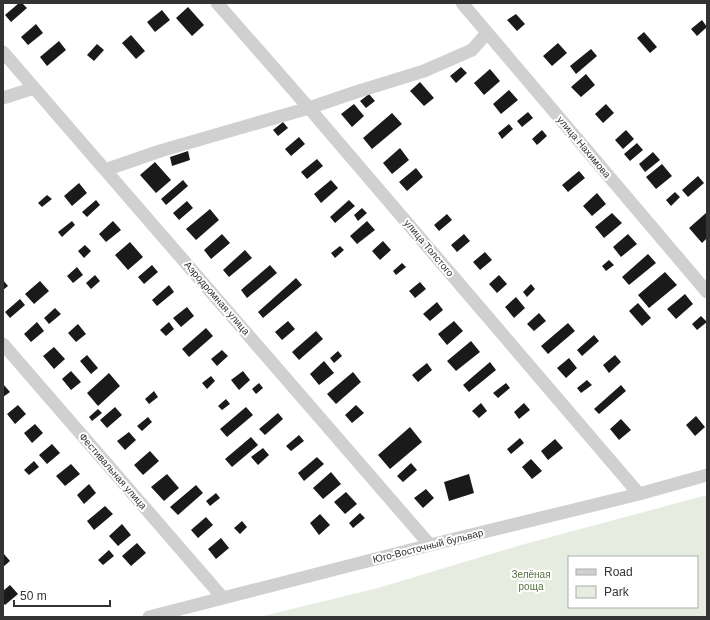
<svg xmlns="http://www.w3.org/2000/svg" width="710" height="620" font-family="Helvetica,sans-serif">
<rect width="100%" height="100%" fill="#fff"/>
<path fill="#e6ecdf" fill-rule="evenodd" d="M707,495v122h-448l119,-29 143,-43zM569,557h128v50h-128z"/>
<path fill="#1a1a1a" d="M19,3h3l5,5 -16,14 -6,-7z
M188,7l16,18 -12,11 -16,-18z
M162,10l8,10 -15,12 -8,-10z
M516,14l9,10 -8,7 -10,-11z
M702,20l5,7 -10,9 -6,-7z
M36,24l7,9 -15,12 -7,-8z
M644,32l13,15 -7,6 -13,-15z
M131,35l14,16 -9,8 -14,-16z
M59,41l7,9 -19,16 -7,-9z
M558,43l9,10 -15,13 -9,-10z
M97,44l7,6 -10,11 -7,-6z
M591,49l6,7 -21,18 -6,-8z
M461,67l6,6 -11,10 -6,-7z
M490,69l10,12 -16,14 -10,-12z
M586,74l9,11 -14,12 -10,-10z
M420,82l14,16 -10,8 -14,-15z
M509,90l9,10 -17,14 -8,-10z
M369,94l6,7 -9,7 -6,-7z
M354,104l10,12 -12,11 -11,-13z
M606,104l8,9 -11,10 -8,-9z
M528,112l5,6 -11,9 -5,-6z
M392,113l10,11 -30,25 -9,-11z
M283,122l5,6 -10,8 -5,-6z
M509,124l4,5 -11,10 -4,-6z
M542,130l5,6 -10,9 -5,-6z
M626,130l8,9 -11,10 -8,-9z
M299,137l6,7 -14,12 -6,-7z
M637,143l6,7 -13,11 -6,-7z
M400,148l9,12 -17,14 -9,-11z
M188,151l2,9 -18,6 -2,-9z
M653,152l7,8 -15,12 -6,-8z
M317,159l6,7 -16,13 -6,-7z
M155,162l16,18 -15,13 -16,-18z
M662,164l10,12 -16,13 -10,-12z
M416,168l7,9 -16,14 -8,-9z
M579,171l6,7 -17,14 -6,-7z
M698,176l6,7 -16,14 -6,-7z
M183,180l5,6 -22,19 -5,-6z
M331,180l7,8 -17,15 -7,-9z
M79,183l8,10 -15,13 -8,-10z
M675,192l5,5 -9,9 -5,-6z
M597,193l9,11 -14,12 -9,-10z
M47,195l5,4 -10,8 -4,-4z
M96,200l4,5 -13,12 -5,-5z
M349,200l6,6 -20,17 -5,-6z
M187,201l6,7 -14,12 -6,-7z
M362,208l5,5 -9,8 -4,-6z
M210,209l9,11 -23,20 -10,-11z
M612,213l10,10 -18,15 -9,-11z
M706,213l1,25 -5,5 -13,-15z
M447,214l5,6 -13,11 -5,-6z
M72,221l3,4 -13,12 -4,-5z
M113,221l8,9 -15,12 -7,-8z
M367,221l8,9 -18,14 -7,-8z
M222,234l8,9 -19,16 -7,-9z
M464,234l6,7 -13,11 -6,-7z
M628,234l9,10 -16,13 -8,-10z
M383,241l8,9 -11,10 -8,-9z
M130,242l13,15 -15,13 -13,-15z
M85,245l6,6 -7,7 -6,-7z
M340,246l4,4 -9,8 -4,-5z
M245,250l7,8 -23,19 -6,-7z
M485,252l7,8 -12,10 -7,-8z
M648,254l8,9 -27,22 -7,-8z
M609,260l5,5 -8,6 -4,-5z
M402,263l4,4 -10,8 -3,-4z
M152,265l6,7 -14,12 -6,-7z
M270,265l7,8 -30,25 -6,-8z
M77,267l6,8 -10,8 -6,-7z
M665,272l12,13 -28,23 -11,-13z
M95,275l5,6 -9,8 -5,-6z
M499,275l8,9 -10,9 -8,-9z
M296,278l6,7 -39,33 -5,-6z
M3,280l5,6 -5,4z
M40,281l9,10 -15,13 -9,-10z
M420,282l6,7 -11,9 -6,-7z
M531,284l4,5 -8,8 -4,-5z
M169,285l5,7 -17,14 -5,-6z
M685,294l8,10 -17,15 -9,-10z
M516,297l9,11 -11,10 -9,-11z
M20,299l5,6 -15,13 -5,-6z
M437,302l6,8 -13,11 -7,-7z
M638,303l13,15 -9,8 -13,-15z
M187,307l7,9 -13,11 -8,-9z
M55,308l6,6 -12,10 -5,-6z
M539,313l7,8 -12,10 -7,-7z
M701,316l6,6 -10,8 -5,-6z
M288,321l7,8 -13,11 -7,-8z
M454,321l9,10 -16,14 -9,-11z
M37,322l7,9 -13,11 -7,-8z
M169,322l5,7 -8,7 -6,-6z
M568,323l7,8 -27,23 -7,-8z
M78,324l8,10 -10,8 -8,-9z
M206,328l7,8 -24,21 -7,-8z
M316,331l7,8 -24,21 -7,-8z
M594,335l5,6 -17,15 -5,-6z
M471,341l9,11 -24,19 -9,-10z
M54,347l11,12 -11,10 -11,-13z
M222,350l6,6 -11,10 -6,-7z
M338,351l4,5 -8,7 -4,-5z
M87,355l11,13 -7,6 -11,-13z
M615,355l6,7 -12,11 -6,-8z
M569,358l8,10 -11,10 -9,-10z
M324,361l10,12 -15,12 -9,-11z
M490,362l6,8 -27,22 -6,-7z
M427,363l5,7 -14,12 -6,-7z
M71,371l10,11 -10,8 -9,-11z
M243,371l7,9 -11,10 -8,-10z
M353,372l8,10 -25,22 -9,-10z
M109,373l11,13 -22,20 -11,-13z
M211,376l4,5 -8,8 -5,-6z
M587,380l5,5 -11,8 -4,-5z
M259,383l4,5 -7,6 -4,-5z
M506,383l4,5 -12,10 -5,-5z
M3,384l7,8 -7,5z
M621,385l5,6 -27,23 -5,-5z
M154,391l4,6 -9,7 -4,-5z
M226,399l4,5 -8,6 -4,-4z
M481,403l6,8 -8,7 -7,-7z
M524,403l6,7 -11,9 -5,-7z
M18,405l8,9 -11,10 -8,-10z
M356,405l8,8 -12,10 -7,-8z
M115,407l7,8 -15,13 -7,-8z
M246,407l7,8 -26,22 -7,-8z
M98,409l4,4 -10,8 -3,-4z
M278,413l5,6 -18,16 -6,-6z
M696,416l9,11 -10,9 -9,-11z
M148,417l4,5 -10,9 -5,-5z
M621,419l10,11 -12,10 -9,-11z
M35,424l8,9 -11,10 -8,-10z
M410,427l12,15 -32,27 -12,-14z
M129,432l7,8 -11,10 -8,-9z
M299,435l5,6 -13,10 -5,-5z
M251,437l7,8 -26,22 -7,-8z
M520,438l4,5 -13,11 -4,-5z
M555,439l8,9 -15,12 -7,-9z
M52,444l8,9 -13,11 -8,-9z
M263,448l6,7 -11,10 -7,-8z
M150,451l9,10 -16,14 -9,-10z
M317,457l7,7 -20,17 -6,-8z
M531,459l11,12 -10,8 -10,-12z
M34,461l5,6 -10,8 -5,-5z
M411,463l6,7 -14,12 -6,-6z
M71,464l9,10 -15,12 -9,-10z
M331,472l10,12 -18,15 -10,-11z
M167,474l12,14 -15,13 -13,-14z
M469,474l5,19 -25,8 -5,-19z
M89,484l7,9 -12,11 -7,-9z
M196,485l7,8 -25,22 -8,-8z
M426,489l8,9 -11,10 -9,-10z
M346,492l11,12 -12,10 -11,-12z
M216,493l4,5 -10,8 -4,-5z
M105,506l8,8 -19,16 -7,-9z
M360,513l5,5 -12,10 -4,-5z
M320,514l10,11 -11,10 -9,-12z
M206,517l7,8 -15,13 -7,-8z
M242,521l5,6 -7,7 -6,-6z
M122,524l9,11 -13,11 -9,-10z
M221,538l8,10 -13,11 -8,-10z
M137,543l9,10 -15,13 -9,-10z
M109,550l5,6 -11,9 -5,-5z
M4,554l6,7 -7,6v-12z
M10,585l8,9 -13,11 -2,-2v-12z"/>
<g fill="none" stroke-linecap="round" stroke-linejoin="round">
<path stroke="#d0d0d0" stroke-width="13" d="M217,3l92,105 330,386
M462,3l245,289
M3,52l427,493
M3,98l31,-10
M105,170l55,-19 149,-43 47,-16 68,-21 48,-21 15,-17
M3,344l220,254
M149,617l281,-72 209,-51 68,-19"/>
</g>
<g text-anchor="middle" dominant-baseline="central" stroke-width="4" stroke-linejoin="round" paint-order="stroke">
<g font-size="10" fill="#333" stroke="#fff">
<text transform="translate(584 147) rotate(50)">улица Нахимова</text>
<text transform="translate(429 248) rotate(50)">улица Толстого</text>
<text transform="translate(217 298) rotate(49)">Аэродромная улица</text>
<text transform="translate(113 471) rotate(49)">Фестивальная улица</text>
<text transform="translate(428 546) rotate(-14)">Юго-Восточный бульвар</text>
</g>
<g font-size="10" fill="#56703f" stroke="#fff">
<text x="531" y="574">Зелёная<tspan x="531" dy="12">роща</tspan></text>
</g>
</g>
<rect width="710" height="620" fill="none" stroke="#333333" stroke-width="8"/>
<rect x="568" y="556" width="130" height="52" fill="#ffffff" stroke="#adadad"/>
<rect x="576" y="569" width="20" height="6" fill="#d0d0d0" stroke="#adadad"/>
<text x="604" y="576" font-size="12" fill="#333333">Road</text>
<rect x="576" y="586" width="20" height="12" fill="#e6ecdf" stroke="#adadad"/>
<text x="604" y="596" font-size="12" fill="#333333">Park</text>
<path d="M14 600v6h96v-6" fill="none" stroke="#333333" stroke-width="2"/>
<text x="20" y="600" font-size="12" fill="#333333" stroke="#ffffff" stroke-width="3" paint-order="stroke">50 m</text>
</svg>
